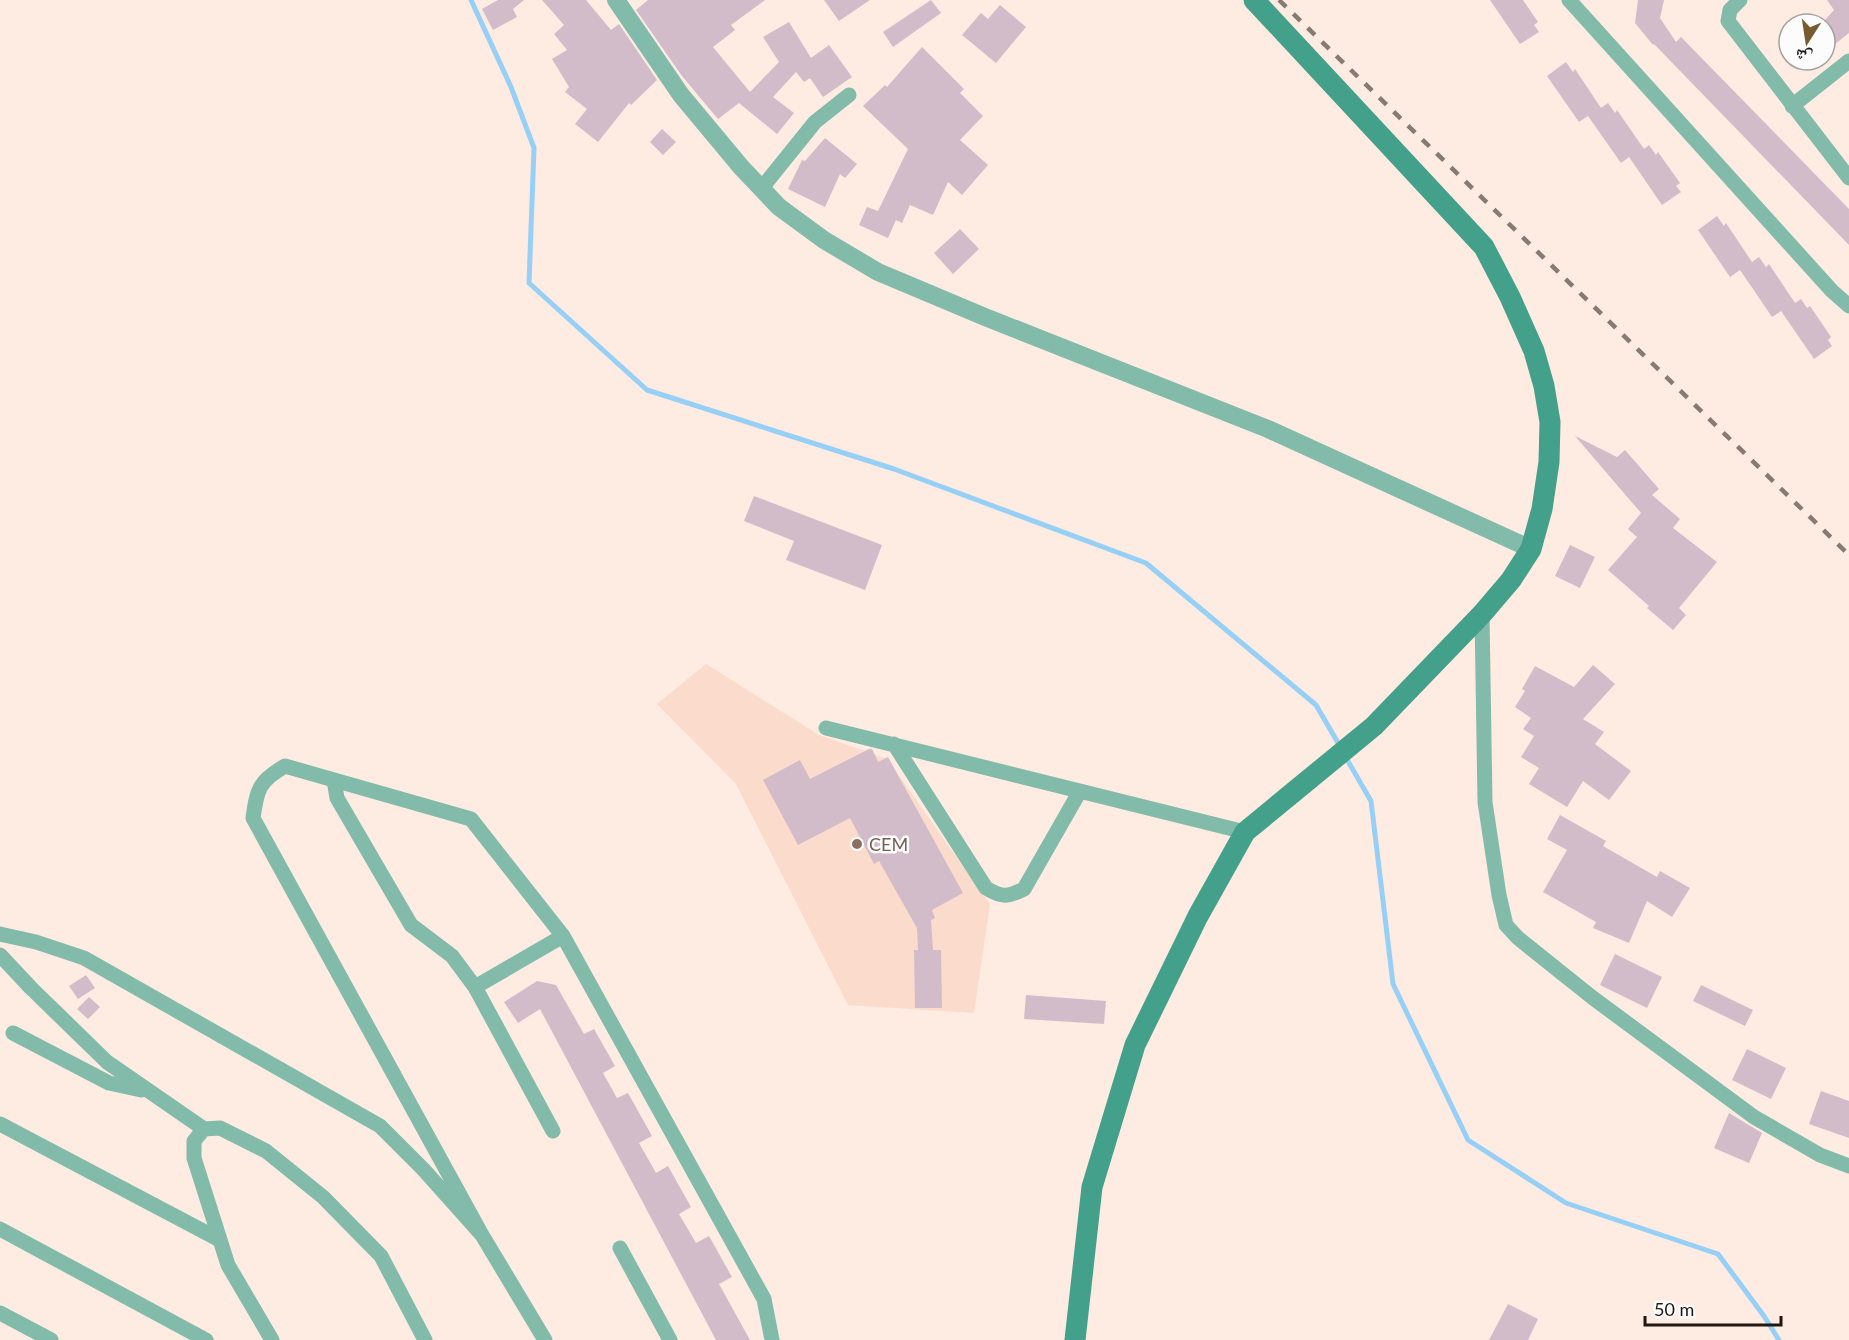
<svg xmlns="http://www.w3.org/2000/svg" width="1849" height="1340" font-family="Lato,'Noto Naskh Arabic',sans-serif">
<rect width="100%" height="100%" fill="#feebe1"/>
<path fill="#fbdbcb" d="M706,664l113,71 68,24 103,145 -16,109 -126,-8 -112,-221 -79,-80z"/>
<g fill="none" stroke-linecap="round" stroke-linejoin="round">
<path stroke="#97d0f6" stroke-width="5" d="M471,0l40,87 23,61 -5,135 118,107 247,79 252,94 170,142 25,43
M1345,756l26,45 22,183 75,156 98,63 152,51 46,62 15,24"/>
</g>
<path fill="#d3bcc9" d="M498,0h26l-11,9 4,8 -24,13 -11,-21z
M542,0h44l25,30 8,-6 38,56 -26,25 -2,-2 -31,39 -23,-18 12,-15 -22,-17 4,-5 -17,-28 15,-9 -13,-16 10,-9z
M648,0h117l-34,25 4,5 -22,17 37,45 29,-30 -16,-25 26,-15 22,36 18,-13 23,32 -29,20 -13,-19 -6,4 -8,-10 -23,25 21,16 -17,21 -38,-31 -21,16 -36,-43 -46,-66z
M824,0h46l-31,21z
M931,0l10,13 -48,34 -10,-15z
M1490,0h33l15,22 -4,3 5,7 -19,12z
M1638,0h26l-4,18 16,24 5,-5 168,172v36l-195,-201 -1,1 -18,-22z
M1827,0h22v33l-24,19v-32l9,-10z
M1000,5l26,22 -30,36 -34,-28 19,-22 7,6z
M922,47l42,42 -4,4 23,23 -23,24 28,25 -26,30 -14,-13 -15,33 -23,-10 -8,18 -6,-3 -8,18 -29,-13 8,-18 11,4 30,-62 -45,-43 22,-21 2,2z
M1566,62l7,10 2,-3 26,39 7,-5 7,10 2,-3 27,39 5,-4 7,10 2,-3 22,31 -4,3 5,6 -19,13 -33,-48 -8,6 -33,-47 -9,6 -32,-46z
M662,129l14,13 -13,13 -13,-13z
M825,138l32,26 -12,14 -5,-4 -15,33 -37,-18 14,-29 3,1z
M1717,216l7,10 2,-3 26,39 7,-5 7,10 3,-3 26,39 6,-4 6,9 3,-2 21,31 -3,3 4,6 -18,13 -33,-48 -9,6 -32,-47 -10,7 -32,-47z
M960,229l19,20 -26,25 -19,-21z
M1575,436l42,21 8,-7 34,39 -7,6 28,24 -7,9 44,34 -38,46 7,7 -13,15 -26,-22 2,-2 -41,-36 29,-33 -9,-8 13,-16z
M754,496l128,49 -17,45 -79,-30 8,-19 -50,-20z
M1570,545l25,12 -15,31 -25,-12z
M1593,665l22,19 -32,35 21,13 -9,12 36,27 -22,29 -26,-19 -16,26 -38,-23 10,-16 -18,-11 13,-21 -11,-7 8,-11 -16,-11 10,-16 -3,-2 13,-23 39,21z
M869,749h3l6,13 10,-5 75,136 -31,17 3,8 -4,2 2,30h8l1,58h-27l-1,-58h4l-1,-22 -38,-67 -5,3 -24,-46 -52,27 -35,-65 37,-20 10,19z
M1560,815l46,26 -3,5 54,31 3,-6 30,17 -18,29 -25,-16 -18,42 -36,-15 3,-6 -53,-30 24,-42 -20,-11z
M1615,954l47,23 -15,31 -47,-23z
M86,975l9,13 -17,11 -9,-13z
M537,981l19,4 28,49 10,-5 21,37 -12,7 14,25 11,-5 24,43 -13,7 17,30 12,-7 23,41 -12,7 17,29 13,-7 23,41 -13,7 31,56h-34l-176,-331 -22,14 -14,-21z
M1701,985l52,25 -8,16 -52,-25z
M1026,995l80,6 -2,23 -80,-5z
M89,997l11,10 -12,12 -11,-10z
M1747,1049l39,19 -15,31 -39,-19z
M1821,1091l28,10v37l-40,-14z
M1729,1113l33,20 -13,30 -35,-15z
M1508,1304l30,15 -10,21h-39z"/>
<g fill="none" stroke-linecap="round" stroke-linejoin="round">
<path stroke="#83bbab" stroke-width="15" d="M1569,0l263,291 17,15
M1740,0l-10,10 -2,11 121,157
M1792,106l57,-45
M761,189l54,-67 34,-27
M1482,614l3,188 14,93 7,30 12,13 75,60 161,119 66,38 29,11
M826,728l419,104
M894,744l92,144c16,10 22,9 38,1l56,-98
M334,780l3,18 74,127 41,31 23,31 78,144
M0,934l36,8 48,16 296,168 43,43 59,66 63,105
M0,955l31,33 76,74 97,67 16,-1 46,23 57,46 58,59 44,84
M475,987l88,-51
M13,1033l96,50 32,7
M0,1124l220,116
M204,1129l-10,12v17l34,107 44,75
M0,1229l206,111
M482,1235l-229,-417c4,-29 6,-37 32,-52l186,53 92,117 201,363 8,41
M620,1248l50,92
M0,1313l51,27"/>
<path stroke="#83bbab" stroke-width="18" d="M616,0l65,95 60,72 38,40 45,33 54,32 107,45 283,112 263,120"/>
<path stroke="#43a08a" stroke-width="21" d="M1075,1340l17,-153 43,-142 63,-129 47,-84 129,-106 108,-112 29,-34 20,-31 11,-40 7,-47 1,-40 -6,-36 -10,-35 -24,-54 -26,-50 -230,-247"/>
<path stroke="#877a73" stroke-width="4.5" stroke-dasharray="10 10" stroke-linecap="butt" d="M1279,0l570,555"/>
</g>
<circle fill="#8d6e63" stroke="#fcfcfc" stroke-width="2" cx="857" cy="844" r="6"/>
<g text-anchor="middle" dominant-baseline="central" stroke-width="5" stroke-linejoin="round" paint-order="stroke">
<g font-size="18" fill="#785e54" stroke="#fcfcfc" text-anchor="start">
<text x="869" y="844">CEM</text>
</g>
</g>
<g transform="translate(1807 42) rotate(192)"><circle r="28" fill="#fcfcfc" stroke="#a4a19f" stroke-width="1.5"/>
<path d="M0-4.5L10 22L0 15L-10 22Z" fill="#775b2e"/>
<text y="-9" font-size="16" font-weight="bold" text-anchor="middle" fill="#201813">ش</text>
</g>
<path d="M1645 1316v9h136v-9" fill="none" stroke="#201813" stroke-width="3"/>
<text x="1654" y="1316" font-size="18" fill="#201813" stroke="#fcfcfc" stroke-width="4.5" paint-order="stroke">50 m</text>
</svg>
